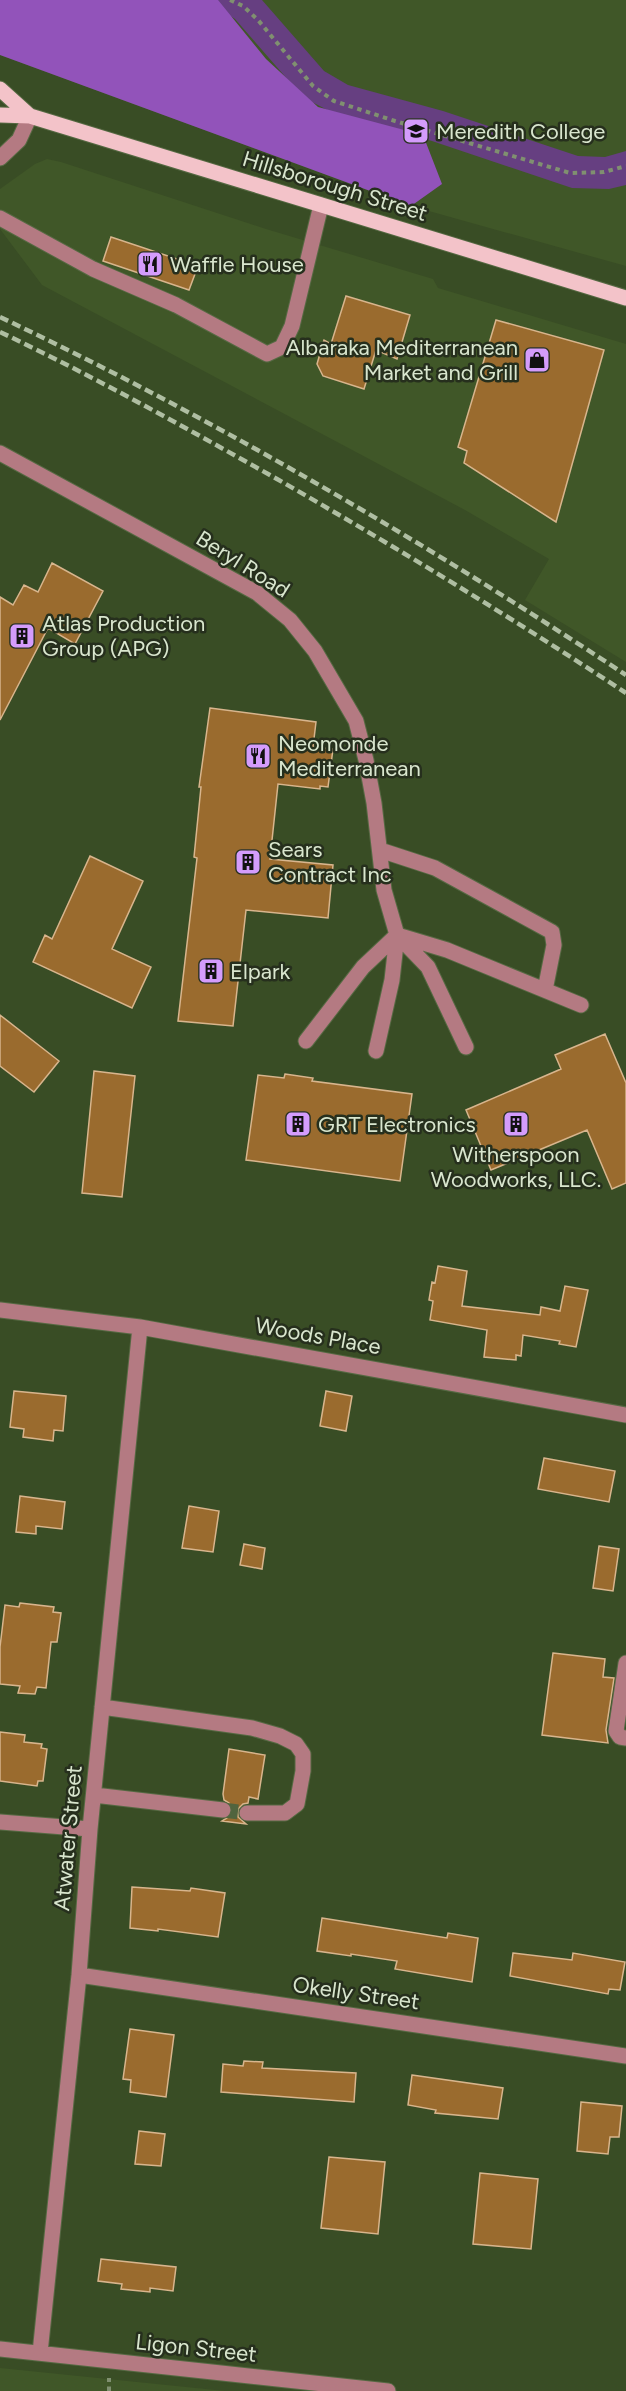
<svg xmlns="http://www.w3.org/2000/svg" width="626" height="2391" font-family="Figtree,sans-serif">
<rect width="100%" height="100%" fill="#394d25"/>
<path fill="#405728" d="M0,0h626v266l-215,-60 -411,-151z
M47,159l14,3 205,67 167,50 5,9 188,56v318l-101,-62 24,-41 -84,-49 -423,-225 -42,-56v-40l35,-25z
M0,2368l225,23h-225z"/>
<path fill="#663f81" d="M198,0h64l62,71 24,14 95,26 135,45 27,1 21,-6v34l-17,4 -37,-1 -140,-47 -93,-25 -27,-14 -23,-21 -54,-62 -12,-8z"/>
<path fill="#9253ba" d="M0,0h218l48,59 52,48 105,28 19,49 -31,22 -411,-151z"/>
<path fill="#9a6b2e" stroke="#d8b58d" stroke-width="1.5" d="M111,237l87,29 -9,24 -86,-29z
M346,296l64,19 -13,44 -21,-9 -12,39 -41,-13 -6,-12 7,-24 7,4z
M496,320l108,30 -48,172 -92,-59 3,-12 -9,-4z
M52,563l51,28 -28,53 -27,-16 -48,92v-123l13,8 11,-20 14,7z
M210,708l106,14 -3,25 20,2 -5,38 -8,-1v3l-42,-5 -8,75 63,6 -5,53 -82,-8 -13,116 -55,-5 19,-163 -3,-1 7,-70h-2z
M90,856l53,25 -31,68 39,18 -19,41 -99,-46 12,-27 7,4z
M0,1015l59,46 -25,31 -34,-26z
M605,1034l21,49v100l-14,6 -25,-59 -96,40 -25,-60 95,-41 -6,-14z
M94,1071l41,5 -13,121 -40,-4z
M285,1074l28,4 -1,3 100,13 -12,87 -154,-21 12,-85 26,3z
M438,1266l29,5 -5,35 78,9 1,-8 19,4 5,-25 23,4 -12,57 -17,-3 1,-3 -37,-6 -2,21 -5,-1v5l-32,-3 3,-27 -57,-10 3,-19 -4,-1 3,-18 3,1z
M14,1391l52,5 -3,35 -9,-1 -1,11 -30,-4 1,-8 -14,-2z
M326,1391l26,5 -6,35 -26,-5z
M544,1458l71,13 -6,31 -71,-13z
M20,1496l45,6 -3,27 -26,-3v8l-20,-2z
M189,1506l30,5 -6,41 -31,-4z
M244,1544l21,4 -3,21 -22,-4z
M599,1546l20,3 -6,42 -20,-3z
M20,1603l34,4 -1,5 8,1 -4,29h-6l-5,46 -9,-1 -2,7 -17,-1 2,-7 -20,-2v-37l5,-42 14,2z
M553,1653l52,6 -2,18 11,1 -8,52 2,13 -66,-8z
M0,1732l25,3 -1,7 18,2 -1,4 6,1 -4,32h-5l-1,5 -37,-5z
M229,1749l36,6 -7,44 -9,-2 -1,6 -5,1 -5,5v8l8,7 -24,-3 8,-5 3,-5 -4,-8 -5,-3 -1,-6z
M132,1887l58,4 1,-3 34,5 -7,44 -60,-8v2l-28,-3z
M322,1918l125,20 1,-5 30,5 -6,44 -77,-13 2,-8 -46,-7v2l-34,-5z
M513,1953l59,7 1,-7 52,9 -5,28 -11,-1 -1,5 -98,-18z
M130,2029l44,6 -8,62 -36,-5 1,-12 -8,-1z
M244,2061l19,1 -1,6 94,5 -2,29 -133,-10 2,-28 20,2z
M412,2075l91,13 -5,31 -63,-6 1,-3 -28,-5z
M581,2102l41,4 -3,31h-9l-2,17 -31,-3z
M139,2131l26,3 -4,32 -26,-2z
M329,2157l56,5 -7,72 -57,-6z
M480,2173l58,6 -7,70 -58,-5z
M101,2259l75,8 -3,24 -23,-3v4l-29,-3 1,-5 -24,-3z"/>
<g fill="none" stroke-linecap="round" stroke-linejoin="round">
<path stroke="#51643e" stroke-width="15" stroke-dasharray="15 8" stroke-linecap="butt" d="M223,1810l24,3"/>
<g stroke="#566943" stroke-width="17">
<path id="minor" d="M0,158l19,-18 11,-24
M0,218l93,51 83,36 91,49 15,-7 10,-21 29,-121
M0,453l257,140 33,27 25,31 41,70 10,39 8,43 10,87 13,45 -5,45 -16,71
M380,850l55,18 117,64 2,13 -9,45
M397,935l50,15 134,55
M399,937l29,30 38,80
M306,1041l57,-74 34,-32
M0,1310l140,17 486,88
M626,1663l-10,68 4,6 6,1
M102,1707l150,21 28,8 16,8 7,10v17l-6,33 -12,9h-38
M94,1795l129,15
M0,1822l90,7
M79,1975l547,81
M0,2349l388,42
M40,2353l39,-378 11,-146 50,-502"/>
</g>
<g stroke="#566943" stroke-width="17">
<path id="major" d="M0,89l30,27
M0,115l30,1 596,182"/>
</g>
<path stroke="#809070" stroke-width="4" stroke-dasharray="4.5 4.5" stroke-linecap="butt" d="M230,0l13,6 15,14 55,66 21,15 61,20 175,52 34,-1 22,-6
M109,2391v-13"/>
<use href="#minor" stroke="#b47a82" stroke-width="15"/>
<use href="#major" stroke="#f3c3c9" stroke-width="15"/>
<path stroke="#afbea2" stroke-width="4.5" stroke-dasharray="9 4.5" stroke-linecap="butt" d="M0,317c217,103 426,226 626,358
M0,332c95,45 186,96 277,147 119,68 235,139 349,214"/>
</g>
<defs>
<g id="university-square" transform="scale(1.35)"><rect x="-9" y="-9" width="18" height="18" rx="4" fill="#d49cfc" stroke="#262f1d"/><path d="M0-5L7-2L0 1L-7-2ZM-4 1L0 2.5L4 1V4Q0 6-4 4Z" fill="#111"/></g>
<g id="restaurant-square" transform="scale(1.35)"><rect x="-9" y="-9" width="18" height="18" rx="4" fill="#d49cfc" stroke="#262f1d"/><path d="M-5-6h1v4h1v-4h1v4h1v-4h1v5L-1.5 .5V6h-2V.5L-5-1ZM5-6V6H3V1.5H1.5Q1.5-4 5-6Z" fill="#111"/></g>
<g id="shop-square" transform="scale(1.35)"><rect x="-9" y="-9" width="18" height="18" rx="4" fill="#d49cfc" stroke="#262f1d"/><path d="M-5-2.5h2.3a2.7 3.5 0 0 1 5.4 0H5L5.5 6h-11ZM-1.5-2.5h3a1.5 2.3 0 0 0-3 0Z" fill="#111"/></g>
<g id="building-square" transform="scale(1.35)"><rect x="-9" y="-9" width="18" height="18" rx="4" fill="#d49cfc" stroke="#262f1d"/><path d="M-4-6H4V6H1V3H-1V6H-4ZM-2.5-4.3h1.7v1.8h-1.7ZM.8-4.3h1.7v1.8H.8ZM-2.5-1h1.7V.8h-1.7ZM.8-1h1.7V.8H.8Z" fill="#111"/></g>
</defs>
<g fill-rule="evenodd">
<use href="#university-square" x="416" y="131"/>
<use href="#restaurant-square" x="150" y="264"/>
<use href="#shop-square" x="537" y="360"/>
<use href="#building-square" x="22" y="636"/>
<use href="#restaurant-square" x="258" y="756"/>
<use href="#building-square" x="248" y="862"/>
<use href="#building-square" x="211" y="971"/>
<use href="#building-square" x="298" y="1124"/>
<use href="#building-square" x="516" y="1124"/>
</g>
<g text-anchor="middle" dominant-baseline="central" stroke-width="5" stroke-linejoin="round" paint-order="stroke">
<g font-size="22" fill="#d9e6ce" stroke="#262f1d" text-anchor="start">
<text x="436" y="131">Meredith College</text>
<text x="170" y="264">Waffle House</text>
<text x="518" y="347" text-anchor="end">Albaraka Mediterranean<tspan x="518" dy="25">Market and Grill</tspan></text>
<text x="42" y="623">Atlas Production<tspan x="42" dy="25">Group (APG)</tspan></text>
<text x="278" y="743">Neomonde<tspan x="278" dy="25">Mediterranean</tspan></text>
<text x="268" y="849">Sears<tspan x="268" dy="25">Contract Inc</tspan></text>
<text x="230" y="971">Elpark</text>
<text x="318" y="1124">GRT Electronics</text>
<text x="516" y="1154" text-anchor="middle">Witherspoon<tspan x="516" dy="25">Woodworks, LLC.</tspan></text>
</g>
<g font-size="22" fill="#d9e6ce" stroke="#262f1d">
<text transform="translate(335 186) rotate(17)">Hillsborough Street</text>
<text transform="translate(243 564) rotate(32)">Beryl Road</text>
<text transform="translate(318 1336) rotate(10)">Woods Place</text>
<text transform="translate(68 1838) rotate(-85)">Atwater Street</text>
<text transform="translate(356 1993) rotate(8)">Okelly Street</text>
<text transform="translate(196 2348) rotate(6)">Ligon Street</text>
</g>
</g>
</svg>
